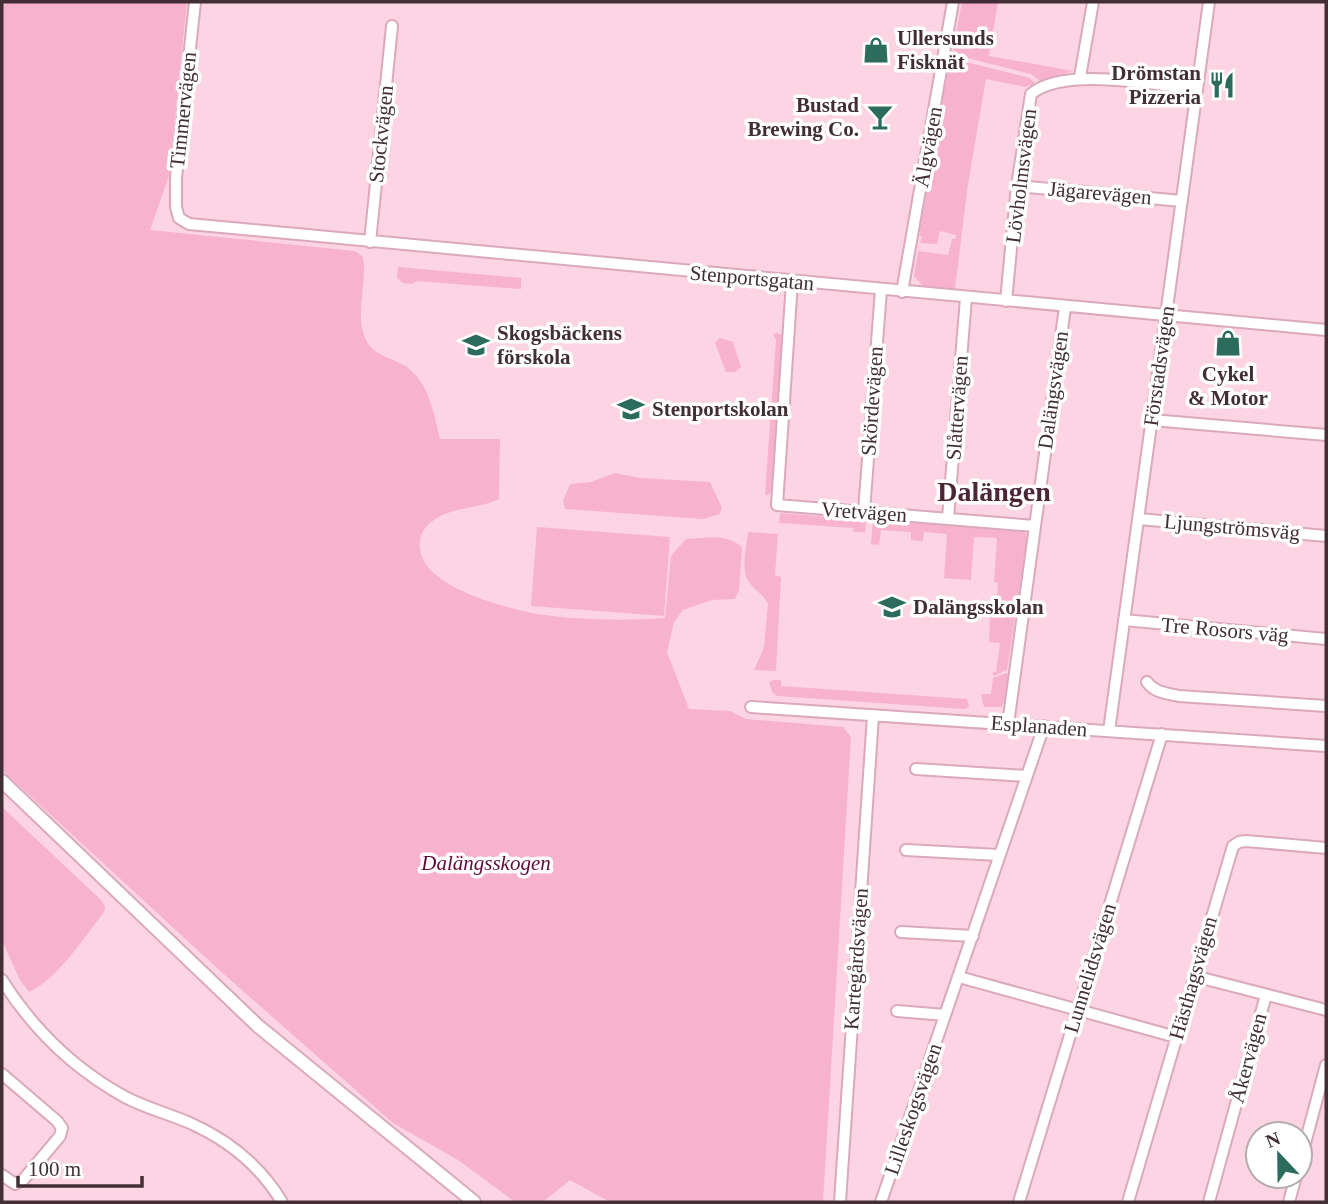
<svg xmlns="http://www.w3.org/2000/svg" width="1328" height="1204" font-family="'Times New Roman',serif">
<rect width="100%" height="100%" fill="#fdd4e3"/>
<path fill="#f7b3cd" d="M2,2h185l-18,174 -19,54 205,21 8,6c5,29 -10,57 4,85 7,13 28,17 40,25 22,16 27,47 33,72h60l-1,60c-22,11 -55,7 -73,28 -7,8 -8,20 -4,30 12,32 83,51 115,57 38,6 89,7 128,4l6,-62 15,-17c21,-1 39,-6 56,8l-3,43 -4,9 -23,1 -29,10 -9,12 -7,30 22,57 41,2 16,8 97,8 8,10 -28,465h-213l-40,-22 -27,22h-28l-57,-42 -65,-37 -175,-154 -216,-199z
M962,2h36l-9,54 84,15 -33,10 -9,-7 -79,-20z
M950,58l80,20 5,5 -9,4 -40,-8 -18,105 -13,105 -32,-3 -9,-10 4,-25 30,4 4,-16h3l1,-4 -16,-4 -3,13 -17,-1 2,-7h-3z
M398,267l123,11v11l-104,-8 -5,3 -9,-1 -6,-5z
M777,333l5,2 2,4 -12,151 -2,4 -5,1 11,-155 -3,-6z
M720,338l13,4 8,25 -6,5h-9l-11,-29z
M615,473l25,5 70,4 12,26 -2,6 -17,5 -138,-10 -2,-8 7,-17 21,-2z
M780,513l86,7 -1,12h-11l-1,-4 -74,-5z
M873,519l148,11 5,3 1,6 -20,131 -14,6v-4h3l4,-29 -11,-1 2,-44 6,-1 1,-14 -4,-1 3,-44 -23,-1 -3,43 -27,-2 3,-44 -23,-2 -1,9 -12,-1v-8l-30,-2 -2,15 -8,-1z
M537,527l133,10 -6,79 -133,-10z
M748,532l30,2 -3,41 6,2 -5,94 -22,-1 10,-23 4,-43c-4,-10 -13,-13 -19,-22 -9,-12 -2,-36 -1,-50z
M1006,673l2,1 -3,27 -4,6h-17l-3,-13h10l2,-16z
M773,680h8v6l186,13 2,8 -4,2 -188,-13 -5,-4 -3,-10z
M2,807l99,93 4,7 -1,5c-19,24 -46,67 -75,80l-9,-12 -18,-39z"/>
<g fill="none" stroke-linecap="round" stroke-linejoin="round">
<g stroke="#daa9bc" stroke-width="14">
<path id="minor" d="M195,2l-19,176v29l3,11 10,6 1137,106
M1080,77l13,-75
M1017,186l165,15
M370,242l22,-216
M792,282l-15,223 258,21
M902,292l51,-290
M1006,301l11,-115 14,-92c33,-28 124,-9 166,-5
M1152,420l174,15
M864,511l17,-221
M948,518l18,-220
M1139,519l187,17
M1124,620l202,19
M1147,682c8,11 19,11 32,14l147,10
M751,707l575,39
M1008,724l57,-417
M1109,731l100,-729
M916,769l111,7
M906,850l92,5
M901,932l72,4
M1194,976l132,34
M959,977l217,60
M2,980c31,49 72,89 123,117 21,11 44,17 65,26 38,17 71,44 92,79
M897,1011l48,4
M2,1074l55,47 5,7 -2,8 -37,44 -8,4 -13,-9
M1300,1162l26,-97
M840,1202l33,-486
M881,1202l163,-476
M1019,1202l143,-468
M1128,1202l105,-356 6,-4 7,-1 80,7
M1209,1202l57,-207
M1289,1202l7,-26"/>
</g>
<g stroke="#daa9bc" stroke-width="16">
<path id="major" d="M2,781l256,245 216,176"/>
</g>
<use href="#minor" stroke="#fff" stroke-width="10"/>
<use href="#major" stroke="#fff" stroke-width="12"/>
</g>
<defs>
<g id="shop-bare" transform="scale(2.1)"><path d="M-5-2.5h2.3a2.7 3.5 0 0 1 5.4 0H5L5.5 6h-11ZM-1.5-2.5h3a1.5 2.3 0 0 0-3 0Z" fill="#2b6c5c" stroke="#fff" stroke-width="2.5" paint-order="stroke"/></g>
<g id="restaurant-bare" transform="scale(2.1)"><path d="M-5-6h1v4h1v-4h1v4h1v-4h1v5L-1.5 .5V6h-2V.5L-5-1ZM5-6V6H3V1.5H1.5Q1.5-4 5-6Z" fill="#2b6c5c" stroke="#fff" stroke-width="2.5" paint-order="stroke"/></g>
<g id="bar-bare" transform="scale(2.1)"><path d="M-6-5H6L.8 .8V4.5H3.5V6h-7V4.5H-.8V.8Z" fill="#2b6c5c" stroke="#fff" stroke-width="2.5" paint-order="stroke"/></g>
<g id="school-bare" transform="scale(2.1)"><path d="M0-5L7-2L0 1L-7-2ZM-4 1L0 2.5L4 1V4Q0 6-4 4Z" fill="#2b6c5c" stroke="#fff" stroke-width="2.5" paint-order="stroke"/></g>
</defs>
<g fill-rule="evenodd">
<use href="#shop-bare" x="876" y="50"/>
<use href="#restaurant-bare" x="1222" y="85"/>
<use href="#bar-bare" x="880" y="117"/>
<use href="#shop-bare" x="1228" y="343"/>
<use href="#school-bare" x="476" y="345"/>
<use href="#school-bare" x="631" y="409"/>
<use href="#school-bare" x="892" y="607"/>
</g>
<g text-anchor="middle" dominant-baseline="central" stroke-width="7" stroke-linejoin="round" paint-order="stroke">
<g font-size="21" font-weight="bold" fill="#422f36" stroke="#fff" text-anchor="start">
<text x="897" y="38">Ullersunds<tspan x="897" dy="24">Fisknät</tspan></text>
<text x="1201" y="73" text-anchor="end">Drömstan<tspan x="1201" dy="24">Pizzeria</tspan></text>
<text x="859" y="105" text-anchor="end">Bustad<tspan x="859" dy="24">Brewing Co.</tspan></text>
<text x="497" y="333">Skogsbäckens<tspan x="497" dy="24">förskola</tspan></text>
<text x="1228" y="374" text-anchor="middle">Cykel<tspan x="1228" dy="24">&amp; Motor</tspan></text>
<text x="652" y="409">Stenportskolan</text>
<text x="913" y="607">Dalängsskolan</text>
</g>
<g font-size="21" fill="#422f36" stroke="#fff">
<text transform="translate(183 110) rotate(-84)">Timmervägen</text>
<text transform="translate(381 134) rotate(-84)">Stockvägen</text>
<text transform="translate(928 147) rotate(-80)">Älgvägen</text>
<text transform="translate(1021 176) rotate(-83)">Lövholmsvägen</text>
<text transform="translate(1100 193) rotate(5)">Jägarevägen</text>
<text transform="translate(752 278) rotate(5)">Stenportsgatan</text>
<text transform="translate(1159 366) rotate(-82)">Förstadsvägen</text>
<text transform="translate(1053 390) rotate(-82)">Dalängsvägen</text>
<text transform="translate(872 401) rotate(-86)">Skördevägen</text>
<text transform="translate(957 408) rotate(-86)">Slåttervägen</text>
<text transform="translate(864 512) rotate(4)">Vretvägen</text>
<text transform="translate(1232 527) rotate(5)">Ljungströmsväg</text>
<text transform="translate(1225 630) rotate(5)">Tre Rosors väg</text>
<text transform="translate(1039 726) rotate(4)">Esplanaden</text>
<text transform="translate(856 959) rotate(-86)">Kartegårdsvägen</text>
<text transform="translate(1090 968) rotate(-73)">Lunnelidsvägen</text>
<text transform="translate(1193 978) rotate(-74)">Hästhagsvägen</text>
<text transform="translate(1248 1058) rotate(-75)">Åkervägen</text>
<text transform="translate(913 1109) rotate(-71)">Lilleskogsvägen</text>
</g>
<g font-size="21" font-style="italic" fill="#620a3a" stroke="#fff">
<text x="486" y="863">Dalängsskogen</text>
</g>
<g font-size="28" font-weight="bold" fill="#4c2636" stroke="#fff">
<text x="994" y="491">Dalängen</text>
</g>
</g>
<rect width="1328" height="1204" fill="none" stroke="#422f36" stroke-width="7"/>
<g transform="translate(1279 1155) rotate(338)"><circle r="33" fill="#ffffff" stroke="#b3acaf" stroke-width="2"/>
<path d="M0-5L12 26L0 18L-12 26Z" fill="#2b6c5c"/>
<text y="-10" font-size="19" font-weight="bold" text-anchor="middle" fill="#422f36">N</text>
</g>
<path d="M18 1176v10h124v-10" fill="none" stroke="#422f36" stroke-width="3.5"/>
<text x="28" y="1176" font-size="21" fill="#422f36" stroke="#ffffff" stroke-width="5" paint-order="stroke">100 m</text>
</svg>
